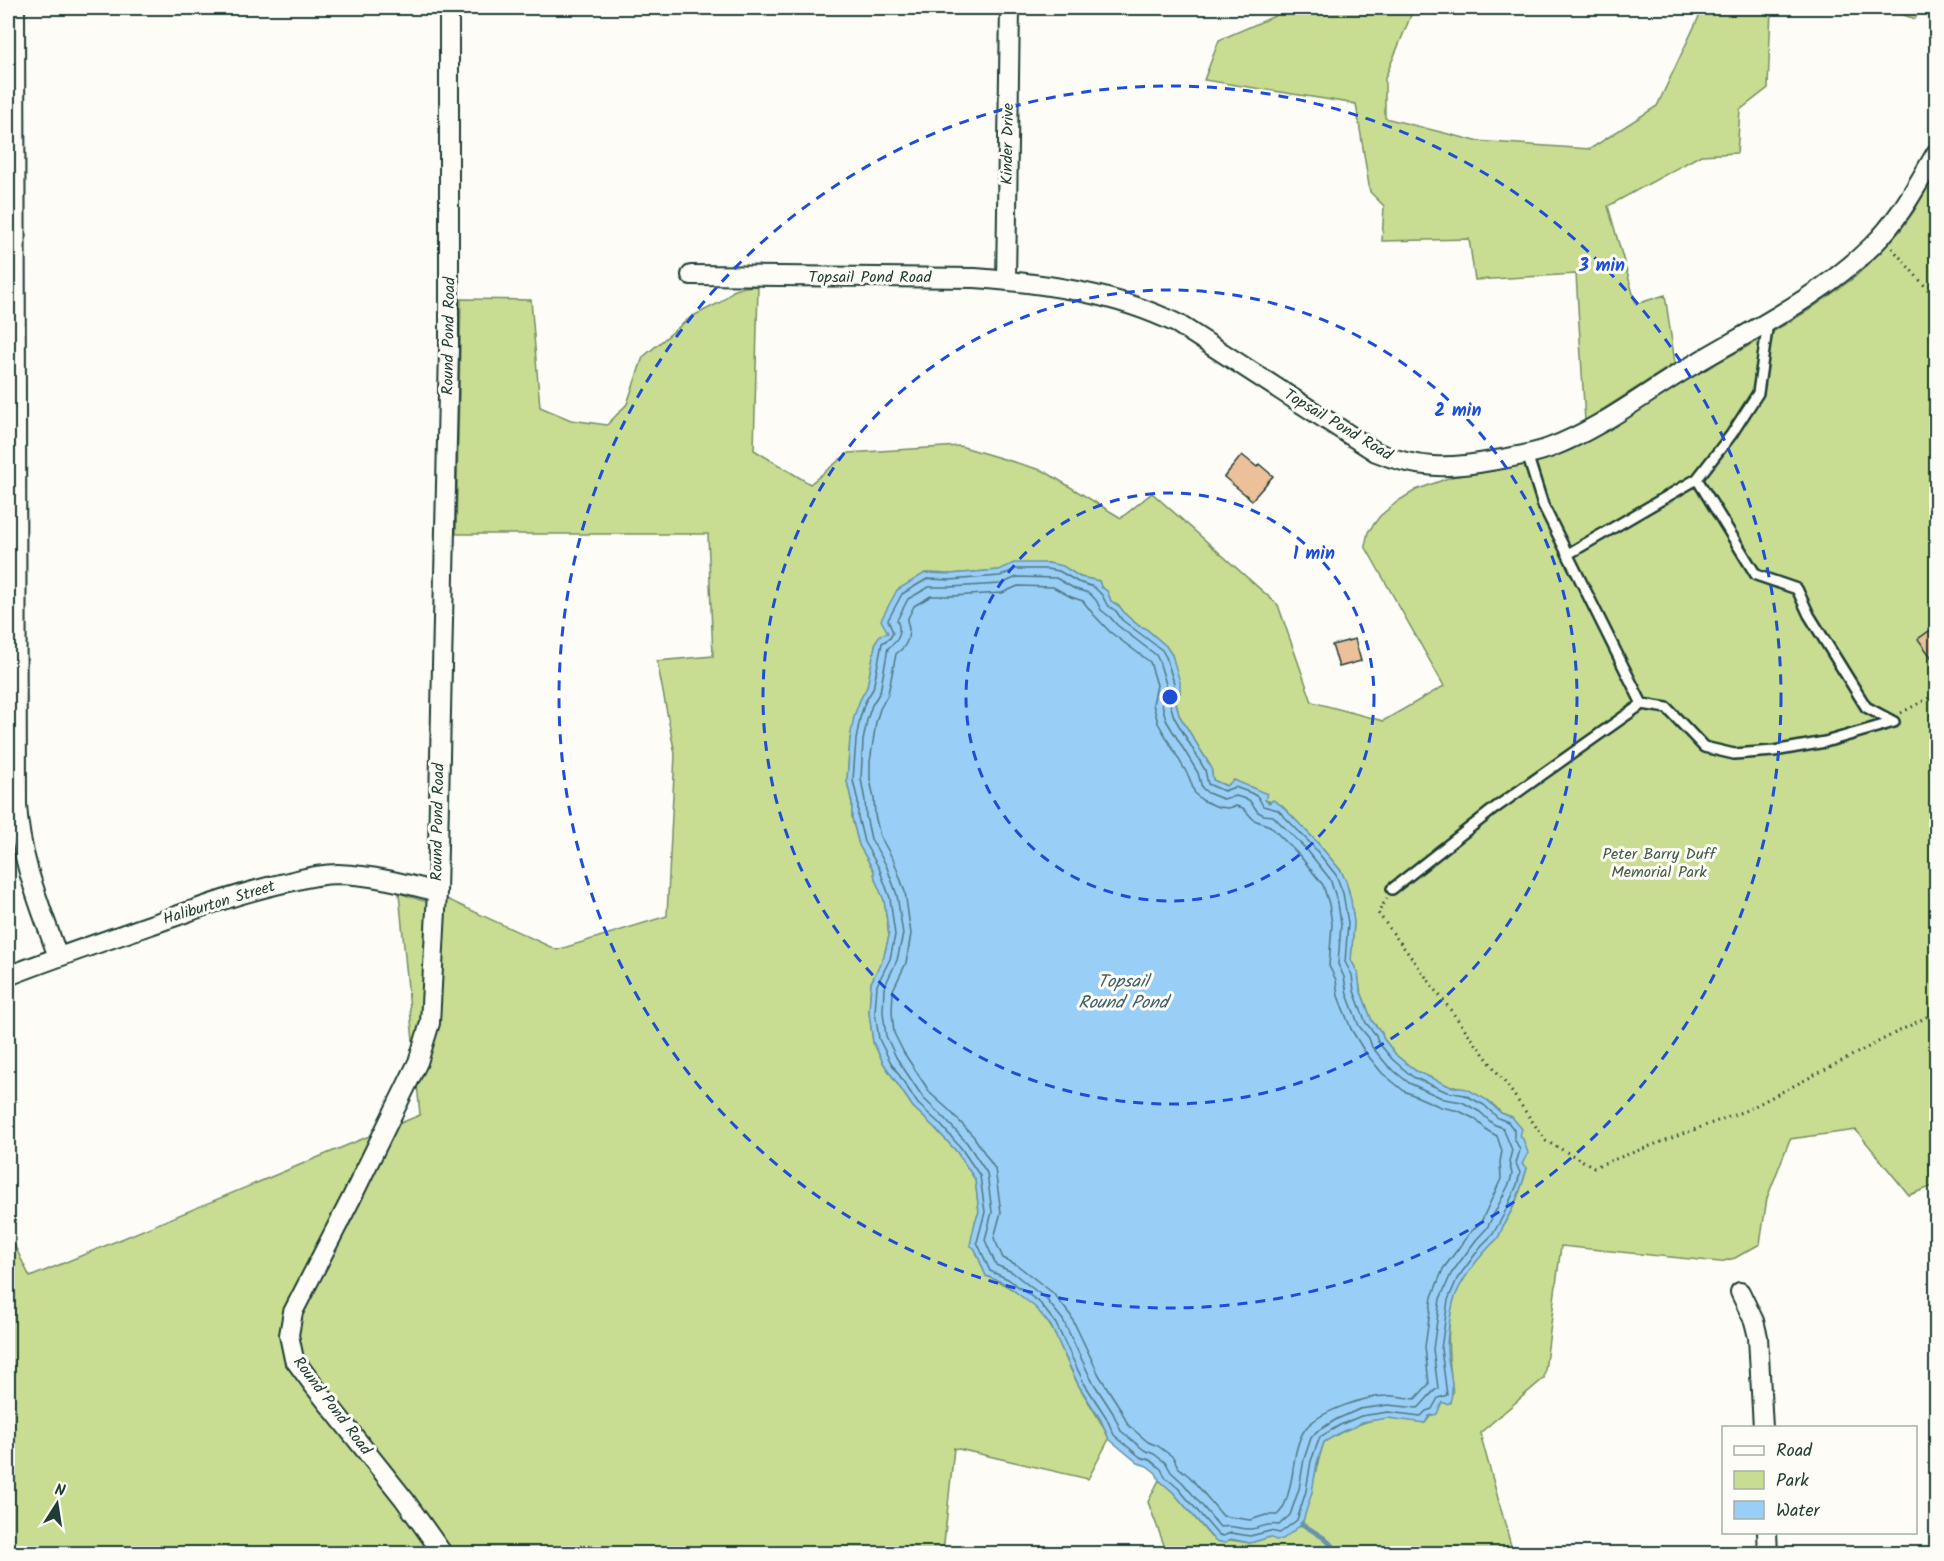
<svg xmlns="http://www.w3.org/2000/svg" width="1944" height="1561" font-family="Kalam,sans-serif">
<rect width="100%" height="100%" fill="#fdfcf7"/>
<filter id="ink" filterUnits="userSpaceOnUse"><feTurbulence type="fractalNoise" baseFrequency=".0167" numOctaves="2"/><feDisplacementMap in="SourceGraphic" scale="12" xChannelSelector="R" yChannelSelector="G"/><feConvolveMatrix kernelMatrix="1 2 1 2 8 2 1 2 1" color-interpolation-filters="sRGB"/></filter>
<g filter="url(#ink)">
<path fill="#c8dd92" stroke="#748d63" stroke-width="1.5" d="M1278,8h136l-29,70v40l91,23 114,8 67,-43 46,-98h68l-3,80 -28,22 -3,43 -36,2 -93,51 28,98 29,-9 10,68 -90,58 -9,-147 -101,6 -6,-41 -87,2 2,-35 -14,-14 -14,-88 -152,-24 15,-40 56,-24z
M1885,8h36l-6,11z
M1936,173v1012l-27,10 -53,-65 -66,9 -23,59 -7,46 -25,14 -15,4 -159,-16 -17,132 -64,55 33,120h-346l-19,-51 11,-22 14,12 38,45 39,6 20,-6 32,-13c8,-27 13,-55 22,-82 19,-11 39,-22 62,-24 13,0 27,3 39,5l17,-22 11,-8c-4,-32 -8,-59 0,-91 6,-21 28,-48 44,-63 4,-5 5,-12 8,-17 10,-15 17,-36 22,-54l-5,-4c5,-15 -4,-33 -10,-47l-11,-4 -6,-7 -40,-20h-6l-33,-15 -19,-15 -14,-18 -1,-5 -10,-12 -12,-32 -2,-16 -7,-13 3,-37 -5,-32 -8,-20 -25,-30 -35,-36 -16,-5 -13,-13 -6,-1 -12,-6 -7,6 -14,-6 -2,-13 -32,-52 -3,-12 4,-11 -8,-37 -6,-9 -21,-18 -6,-2 -13,-11 -6,-8 -9,-6 -4,-10 -6,-4 -2,-6 -19,-4 -18,-11 -14,-3 -41,3 -8,4 -49,4 -25,-1 -37,60 -12,8 -9,47 -7,12 -10,39 -3,42 5,22v15l7,27 15,26 1,8 9,21 5,36 -5,20 -13,27 -2,29 4,30 11,22 29,43 21,20 23,25 18,27 4,33 -4,10v27l11,27c25,10 51,27 65,51 11,19 17,40 28,59 10,18 22,34 30,53l-21,40 -134,-31 -11,105h-935v-321l22,45 390,-162 -21,-222c14,4 36,15 48,6l110,51 110,-34 8,-162 -18,-93 56,-5 -5,-122h-252l5,-235 70,1 9,107 31,13 36,5 20,-21 16,-47 48,-40 30,-15 12,-11 11,-4 14,-1 -4,164 56,34 38,-31 112,-7 84,25 77,47 31,-25 126,112 34,97 71,19 61,-35 -79,-140 3,-14 12,-16 18,-15 18,-11 35,-13 55,-8 33,-8 32,-11 126,-76 64,-35 48,-29 46,-33 26,-25 19,-21 14,-20z"/>
<path fill="#99cef7" stroke="#6894a9" stroke-width="1.5" d="M1014,563h34l15,3 17,11 19,4 2,6 6,4 4,10 9,6 6,8 13,11 6,2 21,18 6,9 8,27v10l-4,11 3,12 32,52 2,13 13,6 8,-6 33,14 -2,6 4,3 4,-3 8,5 35,36 25,30 5,10 5,19 3,23 -3,37 7,13 2,16 12,32 10,12 1,5 14,18 19,15 33,15 18,3 20,11 14,13 11,4 10,12 -2,7 3,3 5,14 -6,11 5,4c-5,18 -12,38 -22,54 -3,5 -4,12 -8,17 -16,15 -38,42 -44,64 -3,14 -6,31 -6,45 0,19 9,36 3,55l-4,1 -4,-2 -5,12 -8,2 -4,7 -37,-5 -26,4 -7,5 -12,4 -19,11 -7,21 -5,29 -10,32 -19,15 -7,1 -6,-3 -20,6 -19,-4 -6,4 -10,-2 -42,-49 -14,-12 -3,-7 -9,-7 -9,-3 -29,-24 -8,-19 -22,-34 -28,-60 -16,-19 -31,-24 -18,-7 -11,-27 -5,-4 5,-23 4,-10 -4,-33 -18,-27 -23,-25 -21,-20 -29,-43 -11,-22 -4,-30 2,-29 13,-27 5,-20 -5,-36 -9,-21 -1,-8 -15,-26 -7,-27v-15l-5,-22 3,-42 4,-23 6,-16 7,-13 9,-46 4,-6 8,-2 -7,-13 16,-30 28,-17 25,1 49,-4z"/>
<g fill="none" stroke-linecap="round" stroke-linejoin="round">
<path stroke="#507782" stroke-width="1.5" d="M1016,569h31l12,2 19,11 16,5 8,8 5,10 9,6 6,9 40,30 4,7 8,26 -1,8 -3,13 4,13 31,53 3,14 16,7 11,-4 16,6 7,4 5,9 15,4 34,35 24,30 7,18 5,30 -3,39 7,13 2,16 12,32 10,12 2,7 15,18 20,17 34,15 18,3 19,10 14,13 10,4 6,8v8l6,12 -4,13 4,10 -3,12 -14,31 -10,18 -11,11 -25,34 -9,21 -7,49 6,46 -9,3 -6,11 -6,2 -5,5 -33,-4 -27,4 -21,9 -20,12 -9,24 -5,30 -9,29 -17,13 -10,-2 -20,5 -19,-3 -8,3 -5,-1 -40,-47 -13,-11 -4,-8 -11,-9 -10,-3 -26,-22 -8,-18 -22,-34 -28,-59 -16,-21 -32,-24 -18,-8 -13,-29 8,-30 -5,-36 -19,-28 -22,-25 -21,-19 -28,-43 -11,-22 -4,-27 2,-27 13,-26 5,-24 -5,-37 -11,-30 -15,-26 -6,-25v-15l-5,-22 3,-40 4,-22 5,-16 8,-13 9,-46 8,-5 3,-5 -5,-13 14,-26 25,-15 23,1 50,-4z
M1017,577l39,1 19,11 14,4 7,7 5,10 9,7 7,8 39,30 3,6 7,23 -4,20 4,16 32,53 4,15 6,5 15,6 13,-3 13,4 9,12 6,3 9,1 34,34 23,29 8,24 3,21 -3,40 6,13 3,17 12,32 10,12 3,9 16,19 21,17 35,16 18,3 18,10 13,12 10,4 9,22 -3,12 3,12 -2,8 -23,46 -11,12 -25,34 -11,25 -7,50 5,39c-8,5 -13,14 -20,20l-30,-3 -28,4 -23,10 -21,13 -5,6 -7,21 -5,30 -9,26 -11,10c-13,-3 -18,4 -29,4 -12,0 -16,-4 -30,-2l-37,-44 -12,-11 -5,-9 -12,-9 -10,-4 -23,-19 -8,-18 -22,-34 -28,-59 -17,-21 -34,-27 -16,-7 -11,-25 7,-28 -5,-39 -20,-30 -23,-25 -20,-19 -28,-42 -10,-21 -3,-24 1,-24 13,-28 6,-26 -6,-39 -11,-30 -15,-26 -5,-23 -1,-15 -4,-22 2,-38 4,-21 5,-15 8,-13 8,-44c12,-8 14,-15 9,-28l11,-21 21,-12h21l51,-3z
M1018,586l35,1 18,10 12,4 11,14 16,17 40,30 7,23 -4,19 5,19 31,54 6,17 7,6 16,7 10,1 8,-2 7,2 11,12 16,6 30,30 23,29 6,19 3,20 -3,42 7,14 2,16 13,33 14,23 17,21 22,18 37,16 18,4 16,8 13,12 9,5 5,15 -2,11 1,17 -20,43 -12,12 -26,35 -11,28 -7,50 4,37 -14,15c-10,-1 -19,-4 -28,-3 -21,0 -67,15 -81,32 -10,13 -12,34 -14,49 -3,12 -5,30 -15,38h-11l-16,5 -27,-4 -33,-39 -12,-10 -5,-10 -15,-11 -10,-4 -20,-17 -8,-17 -21,-33 -28,-59 -18,-23 -36,-28 -14,-7 -9,-20 7,-26 -6,-43 -21,-32 -24,-26 -19,-17 -27,-41 -10,-20 -2,-21 1,-22 13,-27 5,-29 -6,-42 -11,-31 -14,-25 -5,-21 -1,-16 -4,-20v-17l6,-40 4,-13 8,-15 8,-40 8,-7 4,-8 1,-10 -2,-9 7,-14 17,-10h21l50,-3z"/>
<path stroke="#6894a9" stroke-width="5" d="M1302,1524l22,14 17,16"/>
</g>
<path fill="#ecc09b" stroke="#1f3d34" stroke-width="1.5" d="M1242,455l15,12 2,-3 14,12 -21,24 -28,-23z
M1936,626v38l-18,-25z
M1355,639l6,22 -22,6 -7,-22z"/>
<g fill="none" stroke-linecap="round" stroke-linejoin="round">
<g stroke="#1f3d34" stroke-width="14">
<path id="lane" d="M1527,454l16,51 99,199 25,4 37,39 30,7 40,-3 51,-9 69,-20
M1697,479l59,96 41,14 12,26 57,92 28,15
M1568,554l129,-75 34,-44 27,-42 10,-71
M1392,889l103,-81 147,-104"/>
</g>
<g stroke="#1f3d34" stroke-width="22">
<path id="street" d="M15,8l2,796c3,56 23,101 41,153
M691,275l284,3c69,5 140,15 203,46l198,128c40,17 73,17 115,9 19,-4 40,-6 58,-13 54,-20 100,-58 149,-86 61,-36 123,-66 174,-116 27,-26 45,-61 64,-93
M1006,280l4,-272
M8,976c56,-22 114,-41 171,-61 36,-13 72,-25 110,-33 15,-4 33,-8 49,-8 34,1 66,9 99,18
M1740,1292l14,29 4,16 5,91
M1767,1532l1,22
M443,1554l-39,-55 -90,-113 -20,-27 -5,-24 4,-23 58,-113 67,-137 12,-39 7,-131 12,-543v-341"/>
</g>
<path stroke="#1f3d34" stroke-width="3" stroke-dasharray="1.5 4.5" stroke-linecap="butt" d="M1892,248l44,51
M1901,713l35,-19
M1387,898l-9,15 131,175 37,53 48,26 153,-57 189,-98"/>
<use href="#lane" stroke="#fdfcf7" stroke-width="9"/>
<use href="#street" stroke="#fdfcf7" stroke-width="18"/>
</g>
</g>
<g fill="none" stroke="#1d4ed8" stroke-width="3" stroke-dasharray="10 8">
<circle cx="1170" cy="697" r="204"/>
<circle cx="1170" cy="697" r="407"/>
<circle cx="1170" cy="697" r="611"/>
</g>
<g text-anchor="middle" dominant-baseline="central" stroke-width="6" stroke-linejoin="round" paint-order="stroke">
<g font-size="16" fill="#1f3d34" stroke="#fdfcf7">
<text transform="translate(1008 144) rotate(-89)">Kinder Drive</text>
<text x="870" y="277">Topsail Pond Road</text>
<text transform="translate(449 336) rotate(-89)">Round Pond Road</text>
<text transform="translate(1338 425) rotate(31)">Topsail Pond Road</text>
<text transform="translate(438 822) rotate(-89)">Round Pond Road</text>
<text transform="translate(219 903) rotate(-17)">Haliburton Street</text>
<text transform="translate(332 1406) rotate(53)">Round Pond Road</text>
</g>
<g font-size="16" fill="#415d47" stroke="#fdfcf7">
<text x="1659" y="854">Peter Barry Duff<tspan x="1659" dy="18">Memorial Park</tspan></text>
</g>
<g font-size="18" font-style="italic" fill="#3e6165" stroke="#fdfcf7">
<text x="1123" y="982">Topsail<tspan x="1123" dy="21">Round Pond</tspan></text>
</g>
</g>
<circle cx="1170" cy="697" r="9" fill="#1d4ed8" stroke="#fdfcf7" stroke-width="3"/>
<g font-size="18" text-anchor="middle" font-weight="bold" fill="#1d4ed8" stroke="#fdfcf7" stroke-width="6" stroke-linejoin="round" paint-order="stroke">
<text x="1602" y="271">3 min</text>
<text x="1458" y="416">2 min</text>
<text x="1314" y="559">1 min</text>
</g>
<rect width="1944" height="1561" fill="none" stroke="#fdfcf7" stroke-width="30"/>
<rect x="15" y="15" width="1914" height="1531" fill="none" stroke="#1f3d34" stroke-width="2" filter="url(#ink)"/>
<rect x="1722" y="1426" width="195" height="108" fill="#fdfcf7" stroke="#a4b0a9" stroke-width="1.5"/>
<rect x="1734" y="1446" width="30" height="9" fill="#fdfcf7" stroke="#a4b0a9" stroke-width="1.5"/>
<text x="1776" y="1456" font-size="18" fill="#1f3d34">Road</text>
<rect x="1734" y="1471" width="30" height="18" fill="#c8dd92" stroke="#a4b0a9" stroke-width="1.5"/>
<text x="1776" y="1486" font-size="18" fill="#1f3d34">Park</text>
<rect x="1734" y="1501" width="30" height="18" fill="#99cef7" stroke="#a4b0a9" stroke-width="1.5"/>
<text x="1776" y="1516" font-size="18" fill="#1f3d34">Water</text>
<g transform="translate(57 1504) rotate(12)" stroke="#fdfcf7" stroke-width="4.5" paint-order="stroke">
<path d="M0-4.5L10 22L0 15L-10 22Z" fill="#1f3d34"/>
<text y="-9" font-size="16" font-weight="bold" text-anchor="middle" fill="#1f3d34">N</text>
</g>
</svg>
